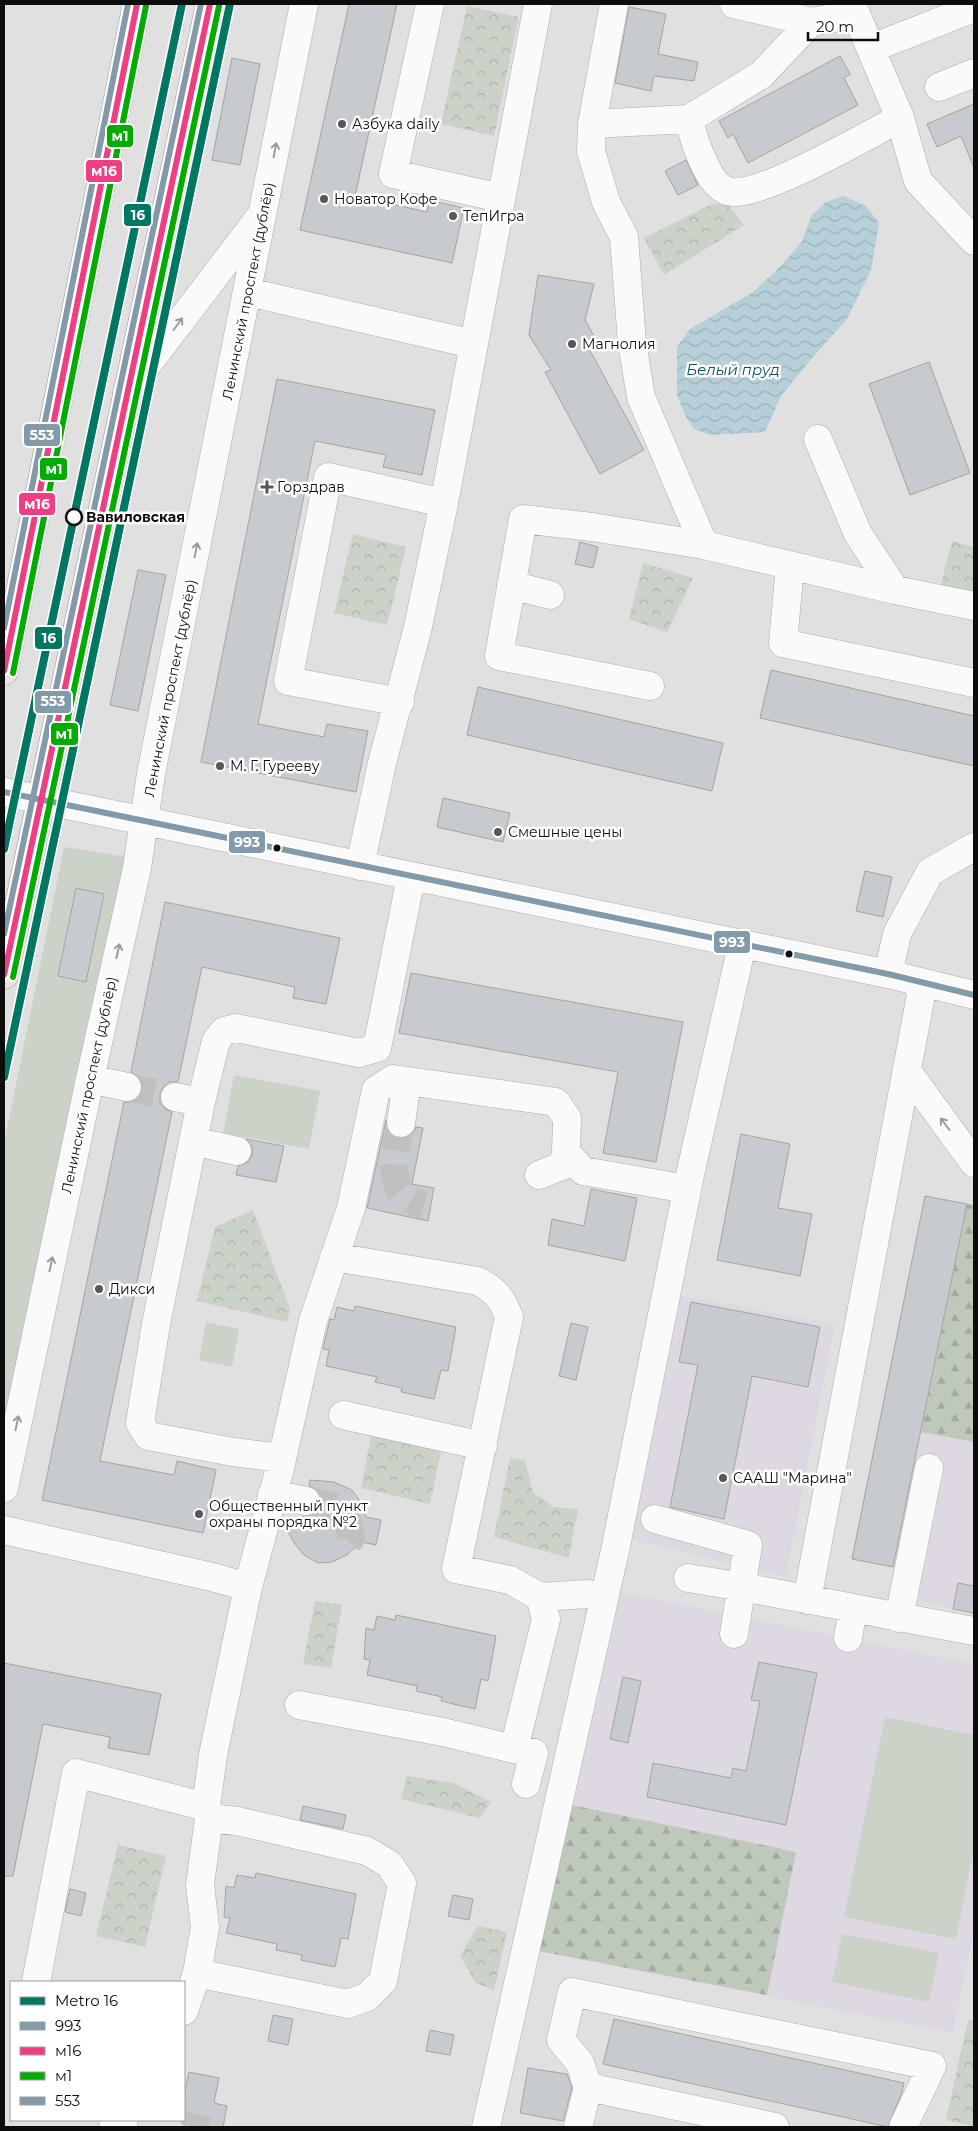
<svg xmlns="http://www.w3.org/2000/svg" width="978" height="2131" font-family="Montserrat,sans-serif">
<defs>
<pattern id="forest-firs" width="22" height="20" patternUnits="userSpaceOnUse" patternTransform="scale(1.25)"><rect width="22" height="20" fill="#bec9bc"/><path d="M5 1l3.5 6h-7zM16 11l3.5 6h-7z" fill="#a2aba0"/></pattern>
<pattern id="park-crowns" width="20" height="18" patternUnits="userSpaceOnUse" patternTransform="scale(1.25)"><rect width="20" height="18" fill="#cbd2c8"/><path d="M2 6a3 3 0 1 1 6 0M12 15a3 3 0 1 1 6 0" fill="none" stroke="#adb3ab"/></pattern>
<pattern id="water-waves" width="16" height="10" patternUnits="userSpaceOnUse" patternTransform="scale(1.25)"><rect width="16" height="10" fill="#b7cfd8"/><path d="M0 5q4-4 8 0t8 0" fill="none" stroke="#9cb1b8"/></pattern>
</defs>
<rect width="100%" height="100%" fill="#e0e0e0"/>
<path fill="#ded8e3" d="M679,1295l156,29 -49,253 -157,-38z
M921,1432l53,10v136l-1,8 -15,-3 -5,26 -65,-13z
M621,1592l353,72v266l-21,103 -414,-82z"/>
<path fill="#cbd2c8" d="M64,847l64,10 -124,581v-294z
M234,1075l86,16 -11,58 -86,-16z
M206,1322l33,7 -7,38 -33,-7z
M885,1717l89,18v113l-18,91 -112,-22z
M842,1934l97,19 -10,49 -97,-20z"/>
<path fill="url(#forest-firs)" d="M967,1204l7,1v237l-53,-10z
M572,1805l224,47 -29,143 -228,-44z"/>
<path fill="url(#park-crowns)" d="M467,6l52,11 -25,119 -53,-12z
M712,204l16,1 16,20 -80,50 -20,-37z
M353,534l53,13 -19,78 -53,-12z
M952,541l22,6v49l-34,-8z
M643,563l50,15 -26,54 -38,-13z
M253,1210l37,99 -3,13 -90,-21 18,-74z
M372,1431l70,15 -12,58 -69,-16z
M510,1458l15,3 8,31 20,15 25,2 -9,49 -75,-21z
M315,1601l27,4 -11,63 -28,-4z
M407,1776l46,7 38,19 -11,16 -79,-19z
M118,1845l48,11 -21,91 -49,-11z
M478,1926l29,6 -13,58 -18,-7 -16,-27z
M968,2020l6,1v105l-28,-6z"/>
<path fill="url(#water-waves)" d="M843,196l23,10 13,17 -8,47 -24,49 -40,45 -26,32 -16,36 -55,3 -16,-6 -8,-12 -9,-22v-48l13,-18 63,-37 25,-23 23,-26 11,-28 14,-13z"/>
<path fill="#c7cace" stroke="#a4a4a4" d="M349,4h48l-42,192 72,16 2,-12 35,8 -12,55 -152,-33z
M629,7l37,7 -8,40 40,8 -4,19 -40,-5 -3,15 -36,-8z
M840,56l10,18 -6,4 14,27 -110,58 -15,-29 -5,4 -9,-17z
M232,58l28,6 -20,101 -28,-5z
M974,104v64l-13,-32 -24,11 -10,-23z
M686,160l12,25 -20,10 -13,-24z
M538,275l56,9 -9,36 9,16 -9,5 59,109 -44,24 -55,-102 6,-2 -22,-35z
M929,362l41,111 -60,22 -41,-111z
M277,379l158,31 -13,65 -39,-8 3,-12 -71,-14 -57,283 66,13 3,-13 41,7 -12,61 -155,-30z
M580,542l18,5 -5,21 -18,-4z
M138,570l28,5 -28,136 -28,-6z
M771,670l203,46v50l-214,-48z
M478,687l245,56 -11,48 -245,-56z
M443,798l67,15 -7,29 -66,-15z
M865,871l27,6 -9,40 -27,-6z
M76,888l28,6 -18,88 -28,-6z
M165,902l175,36 -14,66 -33,-6 2,-11 -93,-20 -24,115h-9l-5,4 -4,8v9l5,6 7,3 -72,349 74,14 3,-14 39,9 -13,63 -161,-33 82,-398h7l7,-4 4,-8v-7l-4,-7 -7,-4z
M411,973l272,49 -27,140 -53,-9 15,-81 -219,-39z
M386,1120l1,9 5,7 6,2 9,-1 6,-4 3,-6 7,1 -11,56 22,4 -6,33 -61,-13z
M741,1134l49,10 -12,64 34,6 -12,62 -83,-16z
M246,1139l38,7 -8,36 -40,-7 2,-9 10,-4 4,-7v-9z
M591,1189l46,9 -12,63 -77,-16 4,-26 32,7z
M925,1196l42,8 -74,363 -41,-8z
M691,1302l129,25 -12,60 -56,-11 -28,143 -54,-12 28,-142 -19,-3z
M355,1306l101,21 -8,44 -7,-1 -7,29 -33,-7 1,-4 -27,-6 2,-5 -51,-11 3,-16 -6,-1 1,-5 6,-25 4,1 3,-13 17,4z
M571,1323l17,4 -12,53 -17,-4z
M310,1480l24,2 18,8 8,11 6,16 15,3 -5,25 -15,-3 -14,13 -15,7 -14,1 -14,-8 -9,-11 -11,-19 16,3 3,-12h8l7,-5 3,-7v-7l-4,-7 -8,-4z
M958,1583l16,3v27l-21,-4z
M396,1615l100,21 -8,45 -7,-2 -6,30 -34,-8 1,-4 -26,-6 1,-5 -50,-11 3,-15 -6,-1 2,-31 8,2 3,-14 18,4z
M759,1662l58,11 -31,152 -139,-28 6,-34 78,15 2,-10 13,3 14,-70 -9,-1z
M4,1663l157,31 -12,61 -41,-7 2,-11 -67,-13 -30,152h-9z
M623,1677l18,4 -13,62 -18,-4z
M303,1806l43,9 -3,14 -43,-9z
M256,1873l100,21 -8,45 -7,-1 -6,29 -34,-7 1,-5 -26,-5 1,-6 -51,-11 4,-15 -6,-1 2,-31 8,2 3,-13 18,3z
M70,1889l16,4 -5,23 -16,-4z
M453,1895l20,4 -4,21 -21,-4z
M273,2015l20,4 -5,26 -20,-4z
M614,2019l290,64 -2,9 -14,35 -285,-63z
M430,2030l24,5 -4,20 -24,-4z
M528,2068l39,6 5,14 -9,33 -43,-8z
M189,2072l30,6 -5,25 13,3 -4,21h-39v-32z"/>
<g fill="none" stroke-linecap="round" stroke-linejoin="round">
<path stroke="#c0c0c0" stroke-width="28" stroke-dasharray="28 14" stroke-linecap="butt" d="M127,1087l48,10
M401,1123c-7,31 -19,72 23,82
M306,1501c28,4 41,5 45,37l-10,11
M194,2127l3,-13"/>
<g stroke="#adadad" stroke-width="29">
<path id="minor" d="M430,4l-37,170 108,24
M614,4l-22,120 -1,27 15,51 18,35 8,106 9,54 63,148 191,45 79,16
M734,4l77,18
M872,48l102,-40
M939,87l35,-14
M689,119l72,-44 50,-53 45,-8 44,104
M592,124l97,-5c4,18 18,65 38,72 28,10 143,-57 173,-73l18,63 56,60
M248,292l225,52
M127,391l133,-174
M818,439l40,95 37,56
M790,566l-7,77 191,40
M511,585l39,10
M650,686l-151,-30 24,-137 69,8 112,18
M400,702l-112,-21 40,-204 116,26
M4,792l884,182 86,21
M360,866l22,-103 36,-136 26,-124 94,-499
M888,974l9,-40 33,-62 44,-25
M907,1071l67,92
M90,1079l37,8
M175,1097l26,5
M401,1123l6,-42
M193,1141l44,10
M539,1175l35,-14
M334,1257l144,24c18,10 24,17 31,36l-53,252 54,11 30,17 6,22 -32,130 20,4 -8,31
M343,1415l140,31
M281,1458l-48,-6 -85,-16 -8,-13 16,-99 45,-222 15,-61 8,-10 12,-3 123,25 18,-5 34,-171
M4,1488l86,-409 47,-211 14,-94 153,-770
M272,1494l34,7
M655,1519l93,26 -14,89
M4,1530l208,47 36,10
M688,1578c96,15 191,36 286,53
M540,1597l48,-3 16,4
M807,1600l116,-616
M899,1618l30,-150
M848,1638l5,-29
M299,1705l144,27 71,17
M197,1973l151,31 19,-7 16,-16 19,-98 -13,-19 -22,-13 -130,-30 -28,-3
M36,1982l40,-209 130,34
M184,2011l13,-38 8,-46 -5,-42 9,-67 -3,-11 7,-52 35,-168 32,-119 33,-147 38,-113 25,-118 17,-11 163,23 11,16 -1,34 17,19 104,18
M588,2087l187,40
M113,2127l11,-7
M486,2127l130,-581 74,-371 52,-230
M578,2127l10,-40 -8,-24 -19,-23 11,-48 360,74 -29,61"/>
</g>
<g stroke="#a89795" stroke-width="29">
<path id="major" d="M4,671l133,-667
M4,975l206,-971"/>
</g>
<use href="#minor" stroke="#fafafa" stroke-width="28"/>
<use href="#major" stroke="#ebe2e1" stroke-width="28"/>
<g stroke="#fff" stroke-width="10">
<path id="bus-1" d="M4,792l884,182 86,21"/>
</g>
<g stroke="#fff" stroke-width="10">
<path id="bus-2" d="M4,671l133,-667
M4,975l206,-971"/>
</g>
<g stroke="#fff" stroke-width="10">
<path id="bus-3" d="M13,673l133,-667
M13,977l206,-971"/>
</g>
<g stroke="#fff" stroke-width="10">
<path id="bus-4" d="M4,628l124,-624
M4,934l197,-930"/>
</g>
<use href="#bus-1" stroke="#839aaa" stroke-width="6"/>
<use href="#bus-2" stroke="#f13e82" stroke-width="6"/>
<use href="#bus-3" stroke="#02ac01" stroke-width="6"/>
<use href="#bus-4" stroke="#839aaa" stroke-width="6"/>
<g stroke="#fff" stroke-width="11">
<path id="metro-1" d="M4,849l178,-845
M4,1077l226,-1073"/>
</g>
<use href="#metro-1" stroke="#007763" stroke-width="8"/>
</g>
<defs><path id="oneway-shaft" d="M-6 0H5M1.5-3L5.5 0L1.5 3" fill="none" stroke-width="1.6" stroke-linecap="round" stroke-linejoin="round" transform="scale(1.25)"/></defs>
<g stroke="#9b9b9b">
<use href="#oneway-shaft" transform="translate(275 150) rotate(-79)"/>
<use href="#oneway-shaft" transform="translate(178 324) rotate(-53)"/>
<use href="#oneway-shaft" transform="translate(196 550) rotate(-79)"/>
<use href="#oneway-shaft" transform="translate(118 951) rotate(-77)"/>
<use href="#oneway-shaft" transform="translate(945 1124) rotate(-127)"/>
<use href="#oneway-shaft" transform="translate(51 1264) rotate(-78)"/>
<use href="#oneway-shaft" transform="translate(17 1423) rotate(-78)"/>
</g>
<g fill="#575757" stroke="#fff" stroke-width="2">
<circle cx="342" cy="124" r="5"/>
<circle cx="324" cy="199" r="5"/>
<circle cx="453" cy="216" r="5"/>
<circle cx="572" cy="344" r="5"/>
<path d="M264.5 479.5h5v5h5v5h-5v5h-5v-5h-5v-5h5z"/>
<circle cx="220" cy="766" r="5"/>
<circle cx="498" cy="832" r="5"/>
<circle cx="99" cy="1289" r="5"/>
<circle cx="723" cy="1478" r="5"/>
<circle cx="199" cy="1514" r="5"/>
</g>
<circle fill="#fff" stroke="#0d0d0d" stroke-width="2.5" cx="74" cy="517" r="8"/>
<g fill="#0d0d0d" stroke="#fff" stroke-width="2">
<circle cx="277" cy="848" r="4.5"/>
<circle cx="789" cy="954" r="4.5"/>
</g>
<g text-anchor="middle" dominant-baseline="central" stroke-width="5" stroke-linejoin="round" paint-order="stroke">
<g font-size="14" fill="#0d0d0d" stroke="#fff" text-anchor="start">
<text x="352" y="124">Азбука daily</text>
<text x="334" y="199">Новатор Кофе</text>
<text x="463" y="216">ТепИгра</text>
<text x="582" y="344">Магнолия</text>
<text x="277" y="487">Горздрав</text>
<text x="230" y="766">М. Г. Гурееву</text>
<text x="508" y="832">Смешные цены</text>
<text x="109" y="1289">Дикси</text>
<text x="733" y="1478">СААШ "Марина"</text>
<text x="209" y="1506">Общественный пункт<tspan x="209" dy="16">охраны порядка №2</tspan></text>
</g>
<g font-size="14" fill="#0d0d0d" stroke="#fff">
<text transform="translate(248 291) rotate(-79)">Ленинский проспект (дублёр)</text>
<text transform="translate(170 688) rotate(-79)">Ленинский проспект (дублёр)</text>
<text transform="translate(89 1085) rotate(-78)">Ленинский проспект (дублёр)</text>
</g>
<g font-size="14" font-weight="bold" fill="#0d0d0d" stroke="#fff" text-anchor="start">
<text x="86" y="517">Вавиловская</text>
</g>
<g font-size="15" font-style="italic" fill="#0b5063" stroke="#fff">
<text x="733" y="369">Белый пруд</text>
</g>
</g>
<g stroke="#fff" stroke-width="2">
<rect x="106" y="124" width="28" height="24" rx="5" fill="#02ac01"/>
<rect x="85" y="159" width="38" height="24" rx="5" fill="#f13e82"/>
<rect x="123" y="203" width="29" height="24" rx="5" fill="#007763"/>
<rect x="23" y="423" width="38" height="24" rx="5" fill="#839aaa"/>
<rect x="39" y="457" width="29" height="24" rx="5" fill="#02ac01"/>
<rect x="18" y="492" width="38" height="24" rx="5" fill="#f13e82"/>
<rect x="34" y="626" width="29" height="24" rx="5" fill="#007763"/>
<rect x="34" y="690" width="38" height="24" rx="5" fill="#839aaa"/>
<rect x="50" y="722" width="29" height="24" rx="5" fill="#02ac01"/>
<rect x="228" y="830" width="38" height="24" rx="5" fill="#839aaa"/>
<rect x="713" y="930" width="38" height="24" rx="5" fill="#839aaa"/>
</g>
<g font-size="14" text-anchor="middle" font-weight="bold" fill="#fff">
<text x="120" y="141">м1</text>
<text x="104" y="176">м16</text>
<text x="138" y="220">16</text>
<text x="42" y="440">553</text>
<text x="54" y="474">м1</text>
<text x="37" y="509">м16</text>
<text x="49" y="643">16</text>
<text x="53" y="706">553</text>
<text x="64" y="739">м1</text>
<text x="247" y="847">993</text>
<text x="732" y="947">993</text>
</g>
<rect width="978" height="2131" fill="none" stroke="#0d0d0d" stroke-width="10"/>
<rect x="10" y="1981" width="175" height="140" fill="#ffffff" stroke="#9e9e9e"/>
<rect x="20" y="1997" width="25" height="8" fill="#007763" stroke="#9e9e9e"/>
<text x="55" y="2006" font-size="15" fill="#0d0d0d">Metro 16</text>
<rect x="20" y="2022" width="25" height="8" fill="#839aaa" stroke="#9e9e9e"/>
<text x="55" y="2031" font-size="15" fill="#0d0d0d">993</text>
<rect x="20" y="2047" width="25" height="8" fill="#f13e82" stroke="#9e9e9e"/>
<text x="55" y="2056" font-size="15" fill="#0d0d0d">м16</text>
<rect x="20" y="2072" width="25" height="8" fill="#02ac01" stroke="#9e9e9e"/>
<text x="55" y="2081" font-size="15" fill="#0d0d0d">м1</text>
<rect x="20" y="2097" width="25" height="8" fill="#839aaa" stroke="#9e9e9e"/>
<text x="55" y="2106" font-size="15" fill="#0d0d0d">553</text>
<path d="M808 32v8h70v-8" fill="none" stroke="#0d0d0d" stroke-width="2.5"/>
<text x="816" y="32" font-size="15" fill="#0d0d0d" stroke="#ffffff" stroke-width="4" paint-order="stroke">20 m</text>
</svg>
